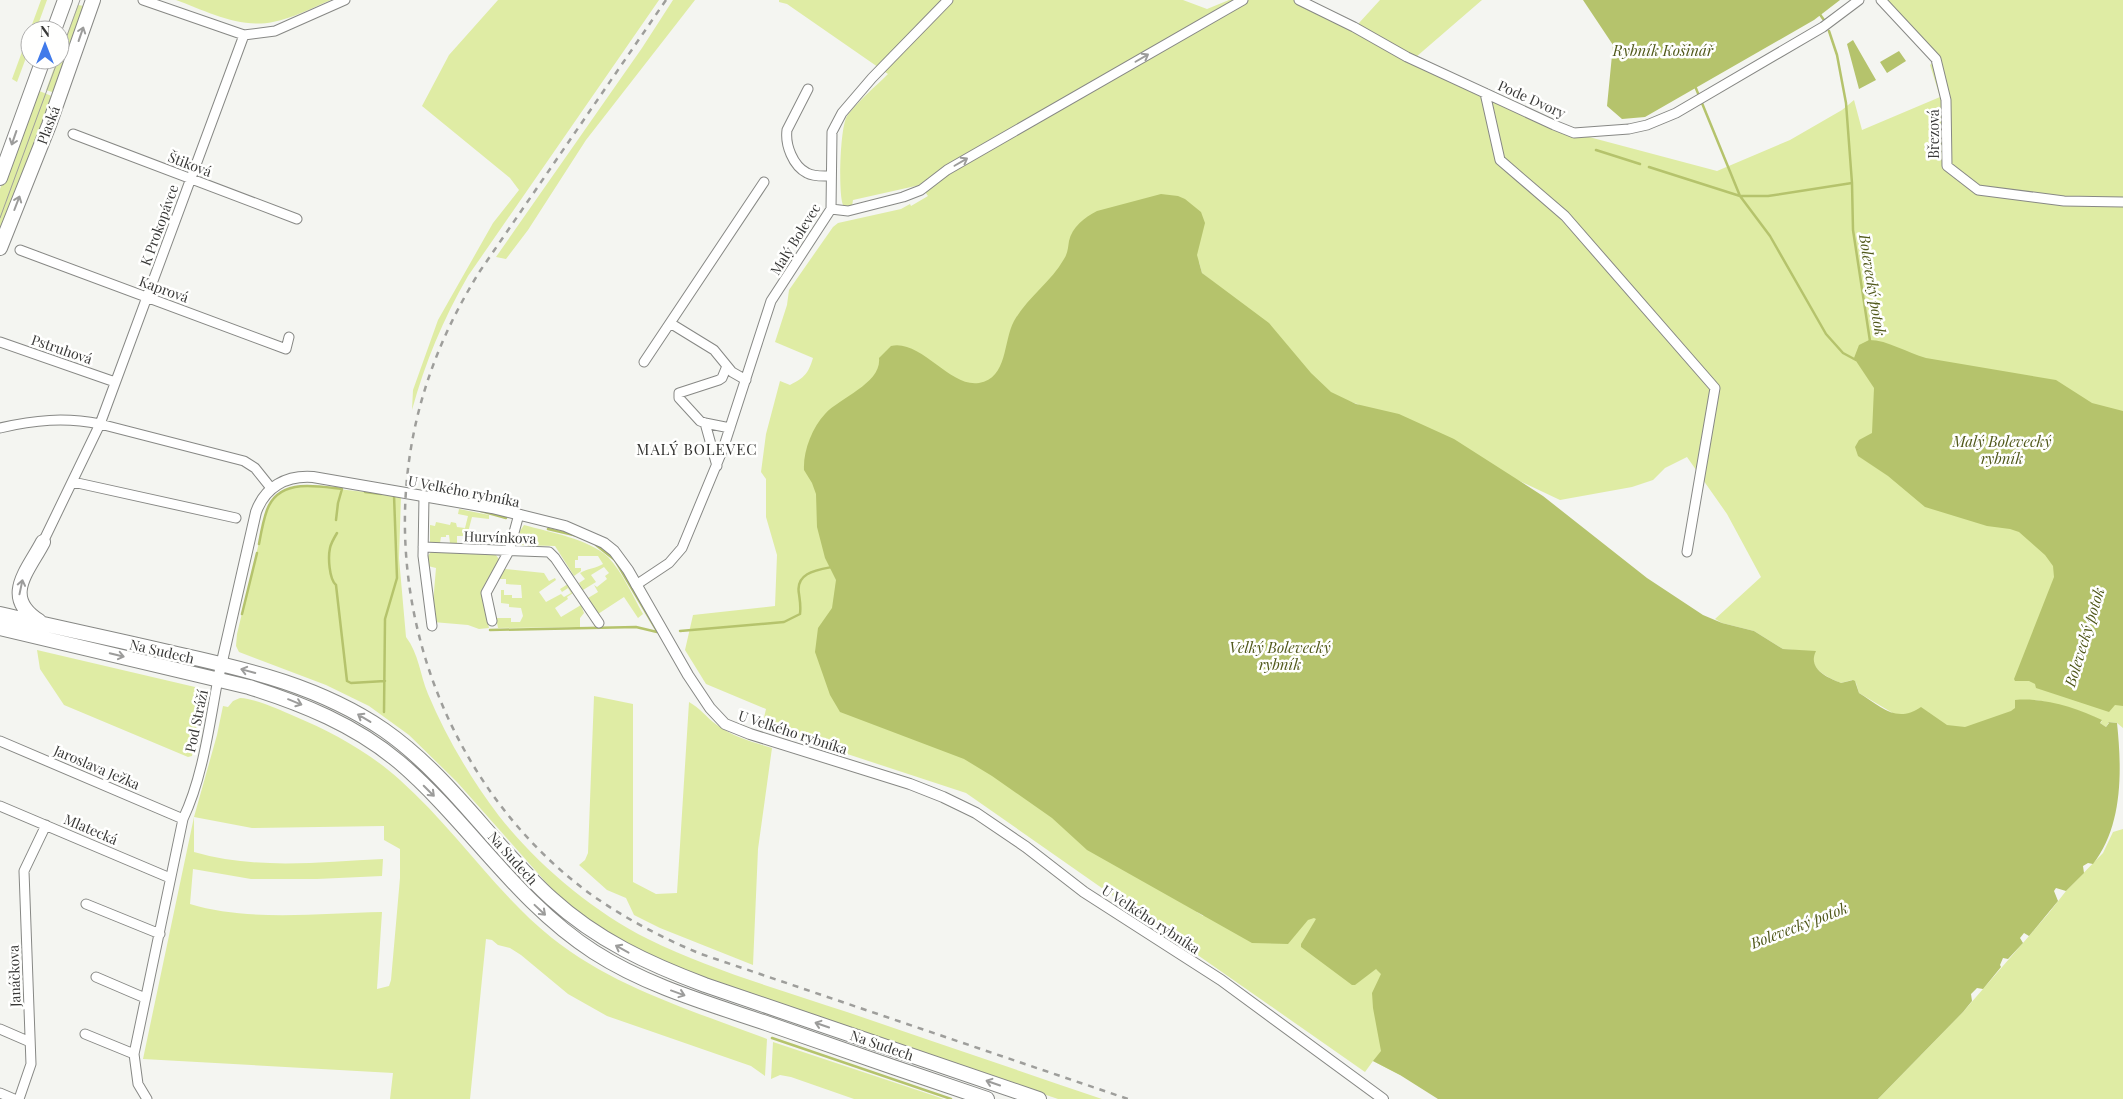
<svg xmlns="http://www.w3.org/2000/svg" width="2123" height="1099" font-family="'Playfair Display',serif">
<rect width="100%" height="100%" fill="#f4f5f1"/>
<path fill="#dfeca4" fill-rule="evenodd" d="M41,0h6l-11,30h-6v17l-13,35 -5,-3z
M176,0h155c-19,8 -38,18 -58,22 -33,7 -67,-11 -97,-22z
M498,0h161l-191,276c-25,43 -43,87 -56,134l1,-20 25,-70 55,-97 26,-33 -9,-12 -88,-72 27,-51z
M673,0h22l-109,140 -58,90 -22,29 -10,-2 146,-209z
M779,0h404l24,9 22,-9h70l59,27 1,-4 21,-23h102l-66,57 158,76 143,38 73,-31 52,-30 12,-10 8,30 78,-33 -10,-32 6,-6 -53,-59h240v477l-100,19 100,196v36l-6,-5 -8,-1 -3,5 -6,-4 2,-2c-21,-11 -44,-17 -67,-21l-33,50 -88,-38 -12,4 -6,-1 -37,-22 -3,-10 -4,-3 -11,3c-12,-5 -34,-14 -26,-31l-32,-3 -29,-18 -32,-8 -7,-4 46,-42 -34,-63 -40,-57 -22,11 -12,12 -21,7 -72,13 -203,-96 -15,-5 -11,24 -114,-138 -15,-12 -3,-11 -2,650 6,4 52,-67 181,120 -36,106 -27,-14 -8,11 -399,-279 -204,-67 4,-17 -60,-25 -21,-34 8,-35 82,-9 2,-51 -11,-38v-38l-5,-7 5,-38 14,-53 10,4c15,-8 18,-11 23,-27l-38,-16 12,-37 2,-15 44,-63 5,-4 63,-14 9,-5 1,2 17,-10 -8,-11 -67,15 -1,6 -6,2 -3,-3c-5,-12 -3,-78 4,-89 10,-14 29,-30 41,-42l-101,-70 -8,-2z
M78,5l6,1 -29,87 -9,-3 11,-30h3v-7z
M37,90l17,7 -54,137v-45z
M302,485l99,11 -2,62 7,79c13,17 14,38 22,57 18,43 43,85 71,122 40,50 92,94 149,123 63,31 133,51 199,73 85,29 170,58 255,87h-44l-331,-113 -61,-23 -59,-30 -49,-37 -101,-114 -48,-47 -40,-29 -43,-21 -87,-33 -3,-6 1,-12 30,-125c9,-14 18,-22 35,-24z
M459,509l30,6v4l-17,-2 -5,19h-10v8l-7,-1 -1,-8h-3v2h-5l-1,6h-10v-18l5,1 1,-4 14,3 1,-3 5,1 1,4 8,1 3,-12 -10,-2z
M524,525c25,7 65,14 84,32 15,16 24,38 35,57l-5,4 -14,-21 -26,17 -10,-16 10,-6 -4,-7 3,2 10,-8 -2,-3 4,-3 -5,-6 -13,8 5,7 -13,8 -4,-7 6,-4 -5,-6c8,-5 15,-4 23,-9l-5,-8h-20v4h-3v8h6v3l-7,5 -19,-30 -39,-1 4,-14z
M431,552l64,2 4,5 -18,32 8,37 -10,1 -11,-4 -35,-3 -1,-7 4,-47 -8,-2 -1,-9z
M505,569l39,4 5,8 6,-3 1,2 -17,12 7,10 15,-8 3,3 7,-4 -3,-5 -6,4 -2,-3 8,-5 5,9 -6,4 1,2 -13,9 6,9 20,-12 3,8 -4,5v9l-82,1 -2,-10h15v4h9l3,-6 -2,-8 -12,-1v-3l-8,-1v-13h3v5h8v3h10l-1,-13 -15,-1v-5h-7z
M37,650l158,37 4,5 2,6 -9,58 -4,1 -124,-52 -24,-36z
M594,696l39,8v178l23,12 21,-1 12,-191c11,6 17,15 28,23 16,12 36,17 55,23l-14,101 -5,116 -93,-37 -26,-13 -8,-17 -19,-8 -28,-25 6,-5 3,-7z
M240,698c17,1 38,11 54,18 38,16 75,36 106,64 55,49 95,112 152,158 63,50 142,73 215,101l-2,37 -14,-10 -144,-50 -39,-22 -47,-39 -11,-7 -12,-3 -6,-5 -6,-1 -16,160h-80l3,-26 -250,-14 51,-242 23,-82 6,-29 5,1 5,-6zM194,817l58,11 132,-2v14l16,9v29l-9,102 -2,6 -12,3 5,-77c-62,1 -133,10 -192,-8l3,-35 58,10h66l65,-3 1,-17c-64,3 -127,11 -189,-7z
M2123,829v270h-245l85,-87 85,-98 18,-23 37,-38 10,-21z
M773,1042l171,57h-90l-63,-22 -11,-2 -9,4z"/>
<path fill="#b5c36c" d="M1583,0h257l-26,20 -169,97 -23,2 -15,-13 6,-61z
M1853,40l23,40 -17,9 -12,-45z
M1899,51l7,10 -19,12 -7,-11z
M1161,194l17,2 7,3 16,13 4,11 -8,32 5,18 67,50 42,50 20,19 25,12 43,10 55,25 89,57 104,82 56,37 19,8 32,8 29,18 33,2c-9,18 12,27 25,32l12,-3 2,1 4,12c23,14 37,31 62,14l26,18 18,2 46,-16 4,-3v-8c28,-3 62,8 87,20l-2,3 6,4 3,-4 -1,-1 9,1c5,47 6,103 -24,141l-5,-1 -5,3 1,7 -18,18 -10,-3 -2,3 4,10 -29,35 -5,-3 -4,5 3,5 -15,16 -5,-1 -3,7 1,2 -18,22 -6,-1 -6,6 1,7 -9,11 -85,87h-440l-38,-24 -27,-14 8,-10 -8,-43 -1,-15 9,-19 -5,-5 -21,16h-3l-51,-38v-3l15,-25 -2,-1 -6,2 -20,24 -36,-1 -165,-93 -35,-32 -60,-42 -28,-17 -124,-47 -10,-17 -15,-43 3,-24 14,-20 4,-28 -11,-22 -8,-31 -1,-33 -4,-11 -8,-13c-1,-19 8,-42 21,-56 16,-17 57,-31 54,-56l12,-12c30,-7 59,42 88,37 29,-5 24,-42 35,-62 13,-23 37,-39 50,-62 4,-6 4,-12 5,-18 3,-14 16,-24 28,-30z
M1869,340c19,0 38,13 57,18l130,22 36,23 31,8v295l-8,-1 -6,7 -73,-24 -1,-4 -6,-3h-14l-1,-2 40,-102 -1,-11 -8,-11 -26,-23 -9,-3 -23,-3 -62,-19 -37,-31 -30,-20 -3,-9 4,-7 13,-7 2,-45 -20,-30 5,-13z"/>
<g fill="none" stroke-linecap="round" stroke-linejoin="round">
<path stroke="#b5c36c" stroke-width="2.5" d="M1819,13l7,10
M1829,31l8,24 9,48 6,80 1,47 17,111
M1695,86l45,110 30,40 56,98 17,19 13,7
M1596,150l44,14
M1649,167l91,29h28l84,-13
M365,492l16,2
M481,511l25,7
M548,529l30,7
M337,533c-3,5 -6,10 -7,15 -2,9 -1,31 6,37l11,96 4,2 34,-2
M259,544c2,-11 4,-23 8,-34 12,-32 48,-24 75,-21l-4,14 -2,17
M596,545l19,15 42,71
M242,614l15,-61
M490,630l146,-3 21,5
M680,631l104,-9 16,-8c1,-8 0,-13 -1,-20 -4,-21 17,-24 33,-27
M384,712l1,-93 12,-41 -3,-83
M772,1038l179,61"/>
<g stroke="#878885" stroke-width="11">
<path id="minor" d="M143,0l101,35 31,-4 70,-31
M1299,0l55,27 53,30 147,68 20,8 55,-4 18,-4 29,-12 147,-86 36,-27
M1881,0l55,59 10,41 1,66 31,24 86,11 59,1
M808,89l-21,41c-2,15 6,36 20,43 7,4 16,3 24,3
M1485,93l15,67 65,56 150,172 -28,164
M73,134l224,85
M831,209l17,2 55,-14 18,-7 26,-20 296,-170
M20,250l266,99 3,-12
M670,323l44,27 18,22 14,8
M0,342l115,40
M644,362l120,-180
M705,423l25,5
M0,428c34,-8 65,-11 100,-4l144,37 11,7 16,20
M717,466l-12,-43 -5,-2 -21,-23v-5l40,-13 3,-2 5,-12
M73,482l163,36
M424,496l-1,60 9,70
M43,542l57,-118 144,-389
M423,547l126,5 6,6 44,65
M636,585l33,-22 13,-15 41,-99 48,-148 60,-92 1,-77 10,-19 30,-35 76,-78
M492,621l-6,-28 23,-42 10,-37
M0,741l183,78
M0,806l170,72
M86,904l74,30
M96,977l49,21
M0,1029l30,13
M85,1034l49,20
M0,1093l14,6
M19,1099l12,-35 -7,-193 22,-46
M147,1099l-9,-15 -4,-30 49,-235c20,-42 26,-93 35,-140"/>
</g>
<g stroke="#878885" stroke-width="12">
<path id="tertiary" d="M218,679l38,-167c9,-25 30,-37 57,-35l179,31 73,18 39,17 10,8 14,19 60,105 22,33 15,16 25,10 160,50 33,13 33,16 50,34 58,45 137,88 162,119"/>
</g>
<g stroke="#878885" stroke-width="16">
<path id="primary" d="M54,30l11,-30
M0,178l43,-118
M0,248l49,-123 44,-125
M0,614c59,14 118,26 177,40 73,16 144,33 207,76 66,46 109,116 168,169 45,41 97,65 153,86l334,114
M39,621c-38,-24 -11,-50 4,-79
M0,628l249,59c54,17 106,38 150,75 69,59 117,140 195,190 53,34 113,51 172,71 74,26 147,51 221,76"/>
</g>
<use href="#minor" stroke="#fff" stroke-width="9"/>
<use href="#tertiary" stroke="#fff" stroke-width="10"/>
<use href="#primary" stroke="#fff" stroke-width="14"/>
<path stroke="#9e9e9b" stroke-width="1" d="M60,55l20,-55
M0,218l58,-158"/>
<path stroke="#9e9e9b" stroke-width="2.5" stroke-dasharray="6 6" stroke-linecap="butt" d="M666,0l-186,271c-27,43 -48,89 -61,139 -46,178 23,374 170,483 35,25 73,45 112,61l427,145"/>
</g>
<defs><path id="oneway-shaft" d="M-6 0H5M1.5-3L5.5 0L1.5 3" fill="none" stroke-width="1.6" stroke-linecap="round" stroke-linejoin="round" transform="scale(1.25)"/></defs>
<g stroke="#9c9c9b">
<use href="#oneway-shaft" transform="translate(81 34) rotate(-71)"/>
<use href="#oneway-shaft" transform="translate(1142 58) rotate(-30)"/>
<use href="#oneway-shaft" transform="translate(14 138) rotate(109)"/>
<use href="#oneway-shaft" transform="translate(961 162) rotate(-30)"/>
<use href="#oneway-shaft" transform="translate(17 203) rotate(-69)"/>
<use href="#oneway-shaft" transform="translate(21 587) rotate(-78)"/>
<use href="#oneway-shaft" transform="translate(117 655) rotate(14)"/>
<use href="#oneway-shaft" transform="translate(248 671) rotate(-165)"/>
<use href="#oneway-shaft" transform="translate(295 702) rotate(22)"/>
<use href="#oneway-shaft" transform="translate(364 718) rotate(-149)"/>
<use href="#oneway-shaft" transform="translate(429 791) rotate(45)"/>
<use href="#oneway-shaft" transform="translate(540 910) rotate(43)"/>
<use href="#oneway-shaft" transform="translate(622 949) rotate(-151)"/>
<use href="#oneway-shaft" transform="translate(678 993) rotate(20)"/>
<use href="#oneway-shaft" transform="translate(822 1025) rotate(-161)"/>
<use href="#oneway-shaft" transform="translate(993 1083) rotate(-161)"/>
</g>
<g text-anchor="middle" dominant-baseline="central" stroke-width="5" stroke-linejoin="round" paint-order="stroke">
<g font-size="14" fill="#383837" stroke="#fffffe">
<text transform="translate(1532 99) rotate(24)">Pode Dvory</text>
<text transform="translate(48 125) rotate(-69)">Plaská</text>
<text transform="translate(1933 134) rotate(-90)">Březová</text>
<text transform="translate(190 164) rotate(21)">Štiková</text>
<text transform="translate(159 225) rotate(-70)">K Prokopávce</text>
<text transform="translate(795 239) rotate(-58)">Malý Bolevec</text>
<text transform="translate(164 289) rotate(20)">Kaprová</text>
<text transform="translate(62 349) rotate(19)">Pstruhová</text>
<text transform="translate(464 491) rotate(11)">U Velkého rybníka</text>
<text transform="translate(500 537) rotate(2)">Hurvínkova</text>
<text transform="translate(162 651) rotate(13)">Na Sudech</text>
<text transform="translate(196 721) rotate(-78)">Pod Stráží</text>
<text transform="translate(793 732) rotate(18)">U Velkého rybníka</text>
<text transform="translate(97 767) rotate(23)">Jaroslava Ježka</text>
<text transform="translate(91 829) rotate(23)">Mlatecká</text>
<text transform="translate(513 858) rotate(48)">Na Sudech</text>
<text transform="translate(1151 919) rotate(33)">U Velkého rybníka</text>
<text transform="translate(14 976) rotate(-92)">Janáčkova</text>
<text transform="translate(882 1045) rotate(19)">Na Sudech</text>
</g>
<g font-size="15" font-style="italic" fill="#50581a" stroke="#fffffe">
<text x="1663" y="50">Rybník Košinář</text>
<text transform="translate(1873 285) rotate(81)">Bolevecký potok</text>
<text x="2002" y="441">Malý Bolevecký<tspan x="2002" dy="17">rybník</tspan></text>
<text transform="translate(2084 637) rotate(-73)">Bolevecký potok</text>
<text x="1280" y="647">Velký Bolevecký<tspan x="1280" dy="17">rybník</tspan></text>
<text transform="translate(1799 925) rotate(-21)">Bolevecký potok</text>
</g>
<g font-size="15" letter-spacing="1" fill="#30302e" stroke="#fffffe">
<text x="697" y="449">MALÝ BOLEVEC</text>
</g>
</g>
<g transform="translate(45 45)"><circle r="24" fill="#fffffe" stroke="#afafae"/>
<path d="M0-4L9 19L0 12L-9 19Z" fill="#407aea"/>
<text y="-8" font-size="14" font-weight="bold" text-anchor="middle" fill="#383837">N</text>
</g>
</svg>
